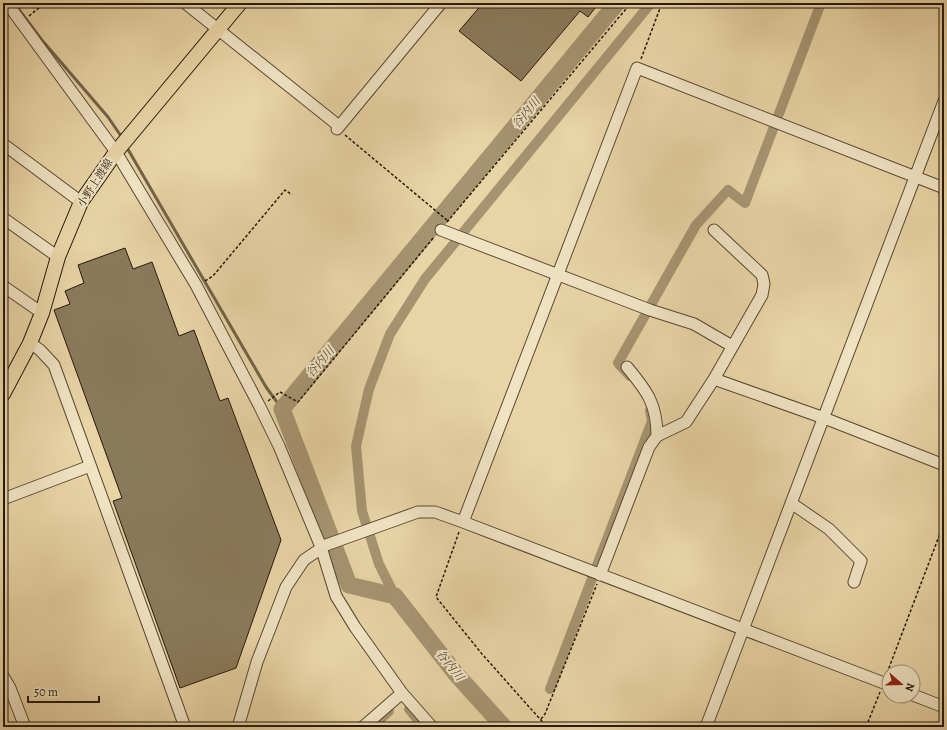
<svg xmlns="http://www.w3.org/2000/svg" width="947" height="730" font-family="Alegreya,'Noto Serif JP',serif">
<rect width="100%" height="100%" fill="#e8d4a5"/>
<filter id="stains"><feTurbulence type="fractalNoise" baseFrequency=".005" numOctaves="4"/><feColorMatrix values="0 0 0 0 .2 0 0 0 0 .09 0 0 0 0 .02 0 0 0 .5 -.17"/></filter>
<radialGradient id="worn" r=".72"><stop offset=".6" stop-color="#630" stop-opacity="0"/><stop offset="1" stop-color="#630" stop-opacity=".3"/></radialGradient>
<g fill="none" stroke-linecap="round" stroke-linejoin="round">
<path stroke="#726349" stroke-width="3" d="M14,3l27,36 67,78 15,22
M126,146l140,241 16,22"/>
<path stroke="#a69471" stroke-width="10" d="M630,376l-12,-13 78,-138 32,-35 17,13 76,-200
M395,596l-16,-32 -17,-53 -6,-65 13,-57 21,-55 35,-55 226,-276
M550,689l102,-268 -2,-11
M409,709l15,18
M372,727l17,-16"/>
<path stroke="#a69471" stroke-width="17" d="M504,727l-48,-53 -61,-78 -46,-11 -67,-176 335,-406"/>
</g>
<path fill="#8a7a5c" stroke="#25190c" d="M483,3h116l-11,14 -8,-6 -59,70 -62,-50z
M125,248l8,21 19,-7 27,74 15,-6 26,71 8,-3 53,142 -45,128 -56,20 -67,-187 9,-3 -68,-188 16,-6 -5,-13 19,-8 -6,-18z"/>
<g fill="none" stroke-linecap="round" stroke-linejoin="round">
<g stroke="#564832" stroke-width="13">
<path id="minor" d="M7,3l109,149 80,133 64,122 19,39 42,101 15,49 19,31 47,66 30,34
M185,3l154,123
M337,129l104,-126
M3,144l78,58
M3,218l55,39
M441,230l209,80 44,14 38,22
M3,286l39,27
M30,343l10,7 14,15 131,362
M627,367c20,24 30,37 30,69
M714,379l110,39 120,47
M3,499l87,-33
M791,503l38,26 32,32 -7,21
M463,522l174,-454 307,120
M600,575l49,-128 8,-11 29,-14 28,-43 48,-84 2,-11 -2,-9 -48,-45
M3,676l7,12 15,39
M913,695l31,12
M238,727l19,-65 29,-75 18,-27 22,-15 92,-33h17l28,10 426,163
M363,727l39,-34
M706,727l238,-626"/>
</g>
<g stroke="#25190c" stroke-width="16">
<path id="major" d="M3,394l27,-51 12,-30 16,-56 23,-55 35,-50 124,-149"/>
</g>
<path stroke="#25190c" stroke-width="1.5" stroke-dasharray="3 2" stroke-linecap="butt" d="M29,16l16,-13
M641,59l21,-56
M345,135l103,86
M447,222l184,-219
M205,281l8,-5 72,-86 7,5
M268,401l12,-9 18,10 136,-165
M459,532l-23,65 46,57 65,73
M887,673l57,-150
M541,719l4,-5 52,-130
M866,727l14,-35"/>
<use href="#minor" stroke="#f0e3c4" stroke-width="11"/>
<use href="#major" stroke="#e8d4a5" stroke-width="14"/>
</g>
<g text-anchor="middle" dominant-baseline="central" stroke-width="4" stroke-linejoin="round" paint-order="stroke">
<g font-size="11" fill="#25190c" stroke="#f0e3c4">
<text transform="translate(95 183) rotate(-57)">小野上渡線</text>
</g>
<g font-size="12" font-style="italic" fill="#594a34" stroke="#f0e3c4">
<text transform="translate(526 113) rotate(-50)">谷内川</text>
<text transform="translate(320 362) rotate(-50)">谷内川</text>
<text transform="translate(450 665) rotate(51)">谷内川</text>
</g>
</g>
<rect width="947" height="730" fill="none" stroke="#e8d4a5" stroke-width="16"/>
<rect x="4" y="4" width="939" height="722" fill="none" stroke="#25190c" stroke-width="2"/>
<rect x="8" y="8" width="931" height="714" fill="none" stroke="#25190c"/>
<g transform="translate(901 684) rotate(110)"><circle r="19" fill="#f0e3c4" stroke="#9f927a"/>
<path d="M0-3L7 15L0 10L-7 15Z" fill="#8f2418"/>
<text y="-6" font-size="11" font-weight="bold" text-anchor="middle" fill="#25190c">N</text>
</g>
<path d="M28 696v6h71v-6" fill="none" stroke="#25190c" stroke-width="2"/>
<text x="34" y="696" font-size="12" fill="#25190c" stroke="#f0e3c4" stroke-width="3" paint-order="stroke">50 m</text>
<rect width="100%" height="100%" filter="url(#stains)"/>
<rect width="100%" height="100%" fill="url(#worn)"/>
</svg>
